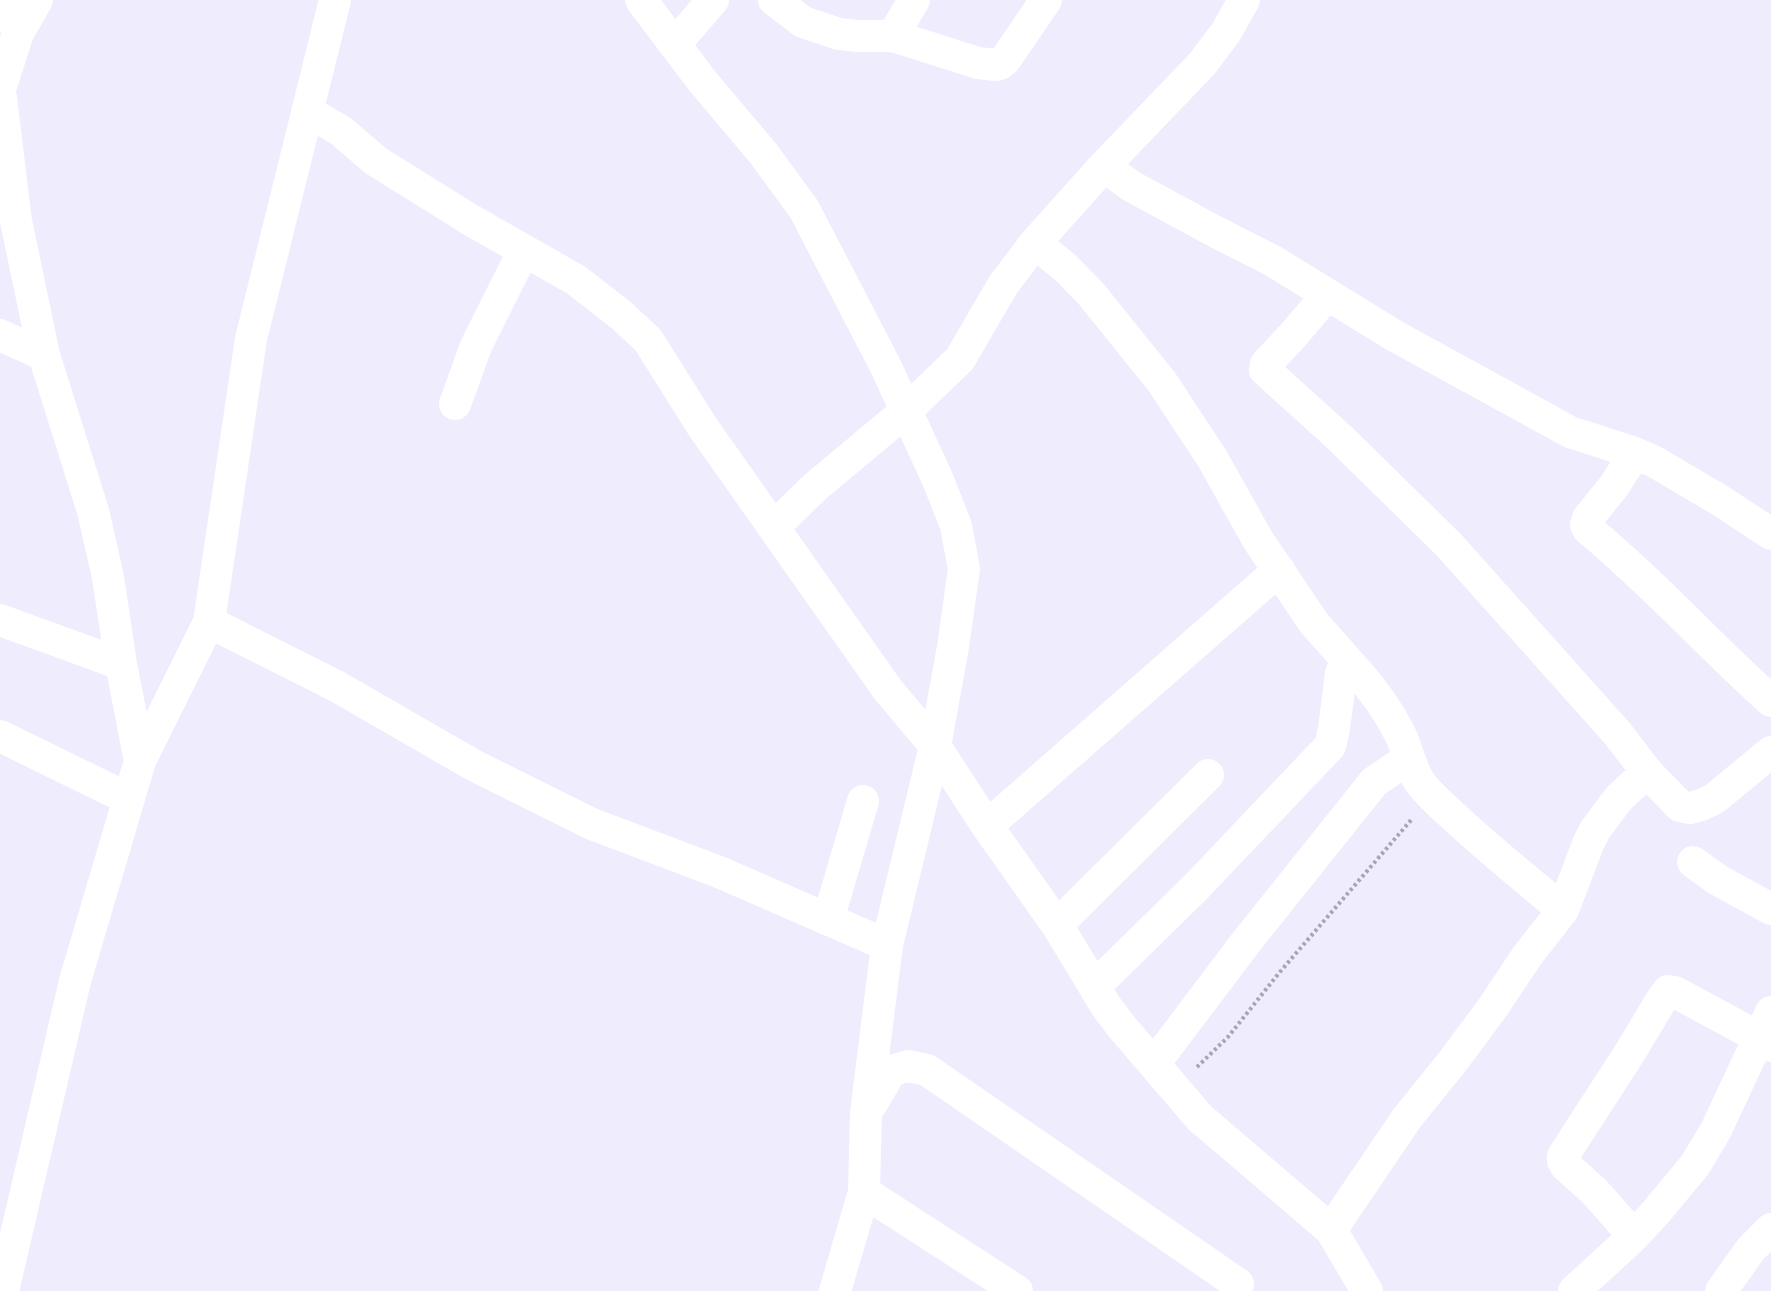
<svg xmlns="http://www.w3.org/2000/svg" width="1771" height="1291" font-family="'Varela Round',sans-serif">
<rect width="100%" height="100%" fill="#eeecfd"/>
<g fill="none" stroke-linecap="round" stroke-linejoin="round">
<path stroke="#a6a5b2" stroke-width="4" stroke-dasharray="3 3" stroke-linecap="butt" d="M1197,1067l31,-30 51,-64 133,-154"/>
<path stroke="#fff" stroke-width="32" d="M6,0l12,33
M641,0l62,82 60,71 41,56 82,158 52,113 18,46 8,43 -11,78 -18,99 -48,199 -21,168 -2,79 -29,99
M774,0l29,22 36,12 19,2h35l85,27 18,2 4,-1 5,-4 41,-60
M893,36l21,-36
M675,44l38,-44
M0,89l18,-56 19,-33
M0,90l16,131 28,134 49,156 15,66 13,87 19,97
M307,111l34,20 35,30 93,58 107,61 45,35 27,25 54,86 186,264 47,56 52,80 70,99 49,81 15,20 79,92 131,112 36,61
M1104,166l27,20 85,46 57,29 122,75 175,96 65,21 20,9 66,39 50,33
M1035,243l31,25 26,27 70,87 50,76 46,82 56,83 38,43 -11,7 -7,56 -4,17 -133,140 -102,100
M1327,295l-32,38 -29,31 -1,6 75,68 109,107 169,189 29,38 33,34 10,2 11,-3 13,-6 57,-47
M0,335l44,20
M455,404l21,-58 48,-96
M1635,453l-21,33 -26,32 -2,7 2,4c64,53 121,116 183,172
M774,527l41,-40 91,-76 54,-52 43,-74 32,-42 69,-77 98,-102 24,-32 18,-32
M0,620l121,44
M209,622l129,65 137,79 117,58 127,48 168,73
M1352,666c21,23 37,45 50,72 6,14 9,30 17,43 9,13 21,23 32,33 36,34 75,65 112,96
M0,736l129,63
M987,826l292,-256
M1693,862l25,18 53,29
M828,920l35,-119
M1057,925l151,-150
M1154,1064l89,-118 131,-164 35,-24
M871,1105l20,-34 17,-5 19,4 311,214
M864,1192l153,99
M1331,1230l76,-112 46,-57 40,-54 34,-51 36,-46 25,-66 7,-14 24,-32 28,-26
M1634,1236l-40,-45 -28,-25 -3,-5v-5l66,-102 33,-55 6,-8 7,1 85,46 11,8
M3,1291l72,-310 65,-220 69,-139 42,-283 84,-339
M1574,1291l60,-55 22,-24 39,-47 21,-35 55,-118
M1721,1291l30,-42 20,-20"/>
</g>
</svg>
